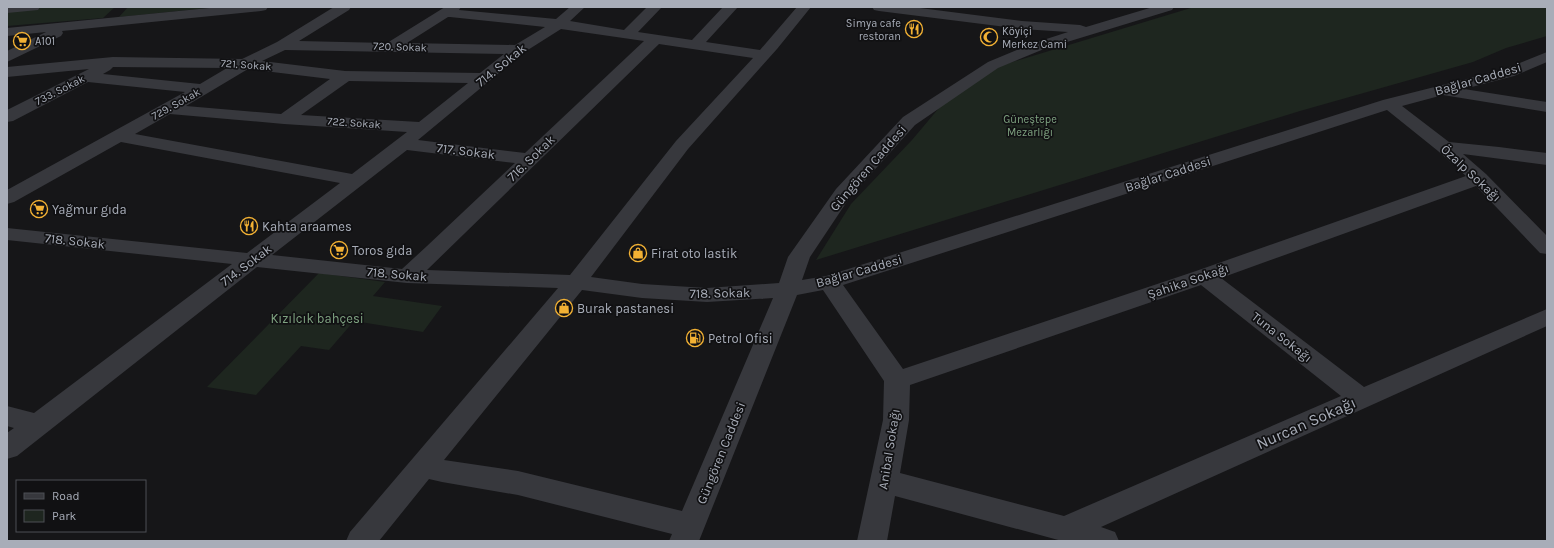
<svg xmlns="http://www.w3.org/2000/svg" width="1554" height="548" font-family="Karla,sans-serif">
<rect width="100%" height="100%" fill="#161618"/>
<path fill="#1e261f" d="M7,7h108l-12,11 -96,8z
M128,7h90l-99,10z
M1194,7h353v29l-41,12 -33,14 -173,49 -484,149 35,-56 61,-64 32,-38 42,-32z
M319,273l66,9 -12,14 69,10 -19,26 -69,-11 -25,29 -28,-4 -45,49 -49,-8z"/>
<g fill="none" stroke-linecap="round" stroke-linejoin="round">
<path fill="#37383d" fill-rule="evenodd" d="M7,7h33l-2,3 -31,3z
M219,7h49l-2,3 -5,1 -199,20 1,2 -2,3 -54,26v-11l39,-19 -39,4v-8z
M334,7h17l-2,3 -50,31 88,2 58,-36h16l-2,3 97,9 14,-12h15l-15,14 54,9 23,-23h15l-24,25 54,8 31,-33h15l-32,35 54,8 37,-43h14l-34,42 -89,100 -97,128 51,7 65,4 72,-5 9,-26 48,-68 67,-72 85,-55 46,-19 34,-11 -46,-3 -143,-18 -5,-1 -2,-3h40l110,14 58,4 6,2 67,-20h21l-2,3 -128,39 -46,19 -83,57 -65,72 -40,60 -8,23 24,-4 557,-176 119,-30 45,-18v10l-33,14 -50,13 83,13v10l-104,-17 -41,11 47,36 50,5 48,6v12l-84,-11 23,20 61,62v18l-7,-1 -64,-67 -255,92 143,109 183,-78v17l-446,201 14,5 4,9h-57l-167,-45 -8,45h-30l26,-121 1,-39 -61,-91 -26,5 -98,246h-30l3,-7 -154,-39 -76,-13 -13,-3 -50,62h-33l4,-9 208,-244 -151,-5 -150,-16 -240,189 -10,3v-26l7,-5 -7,-2v-20l27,7 198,-149 -225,-24v-12l240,25 93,-70 -219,-41 -107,60 -7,2v-14l178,-98 -97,-10 -75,39 -6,1v-12l82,-41 -82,8v-10l106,-10 129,2 35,-17zM448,17h2l95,10 -30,18 -108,-2zM561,29l83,12 -119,112 -107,-13 105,-87zM659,44l94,14 -77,83 -106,134 -143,-5zM285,50l219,4 -24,19 -135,-2 -83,-10zM113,67l114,1 -27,16 -97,-10 7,-4zM248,69l82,10 -49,35 -95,-8zM349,81l119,2 -49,39 -118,-7zM1387,110l51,41 28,25 -270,95 -293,98 -60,-84zM170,114l114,10 123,8 -55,42 -217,-40zM407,150l108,13 -88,83 -25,23 -130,-14zM1201,285l140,111 -277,120 -164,-43 9,-53 1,-35zM582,290l60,8 65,4 66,-4 -91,213 -164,-40 -74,-11z"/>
</g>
<defs>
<g id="restaurant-ring" transform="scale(0.9)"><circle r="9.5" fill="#111113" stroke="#f2b134" stroke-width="1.5"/><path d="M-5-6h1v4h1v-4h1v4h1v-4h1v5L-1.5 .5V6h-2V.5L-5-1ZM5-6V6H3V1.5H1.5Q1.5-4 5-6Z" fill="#f2b134"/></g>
<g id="mosque-ring" transform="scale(0.9)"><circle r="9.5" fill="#111113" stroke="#f2b134" stroke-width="1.5"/><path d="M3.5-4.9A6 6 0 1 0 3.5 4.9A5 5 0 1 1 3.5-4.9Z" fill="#f2b134"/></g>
<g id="supermarket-ring" transform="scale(0.9)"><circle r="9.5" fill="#111113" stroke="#f2b134" stroke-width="1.5"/><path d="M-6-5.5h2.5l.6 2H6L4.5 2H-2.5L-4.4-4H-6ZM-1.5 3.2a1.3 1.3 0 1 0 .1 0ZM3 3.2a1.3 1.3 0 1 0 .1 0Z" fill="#f2b134"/></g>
<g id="shop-ring" transform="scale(0.9)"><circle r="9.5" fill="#111113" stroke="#f2b134" stroke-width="1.5"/><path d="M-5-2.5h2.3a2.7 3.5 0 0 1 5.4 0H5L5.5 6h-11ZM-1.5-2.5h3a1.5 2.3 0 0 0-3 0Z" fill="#f2b134"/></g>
<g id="fuel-ring" transform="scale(0.9)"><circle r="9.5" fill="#111113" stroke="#f2b134" stroke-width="1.5"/><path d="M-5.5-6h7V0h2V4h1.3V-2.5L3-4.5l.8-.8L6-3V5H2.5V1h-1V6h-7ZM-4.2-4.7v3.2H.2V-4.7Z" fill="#f2b134"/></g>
</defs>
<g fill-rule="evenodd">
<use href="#restaurant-ring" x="914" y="29"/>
<use href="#mosque-ring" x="989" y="37"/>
<use href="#supermarket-ring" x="22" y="41"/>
<use href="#supermarket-ring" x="39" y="209"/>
<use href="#restaurant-ring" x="249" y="226"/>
<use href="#supermarket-ring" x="339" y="250"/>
<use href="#shop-ring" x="638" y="253"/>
<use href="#shop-ring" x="564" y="308"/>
<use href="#fuel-ring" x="695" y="338"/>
</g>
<g text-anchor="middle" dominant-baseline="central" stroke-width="3.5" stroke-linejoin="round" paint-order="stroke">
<g font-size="11" fill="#a8adb8" stroke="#111113" text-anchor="start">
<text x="901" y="23" text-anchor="end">Simya cafe<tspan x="901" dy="13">restoran</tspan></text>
<text x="1002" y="31">Köyiçi<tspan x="1002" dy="13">Merkez Cami</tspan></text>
<text x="35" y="41">A101</text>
</g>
<g font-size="11" fill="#a8adb8" stroke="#111113">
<text transform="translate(400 47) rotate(2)">720. Sokak</text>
<text transform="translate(246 65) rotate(4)">721. Sokak</text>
<text transform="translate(60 90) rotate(-27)">733. Sokak</text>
<text transform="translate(176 104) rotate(-29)">729. Sokak</text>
<text transform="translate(354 123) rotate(4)">722. Sokak</text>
</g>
<g font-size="11" fill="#7fa381" stroke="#111113">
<text x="1030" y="119">Güneştepe<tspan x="1030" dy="13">Mezarlığı</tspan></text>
</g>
<g font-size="13" fill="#a8adb8" stroke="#111113">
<text transform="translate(501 65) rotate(-39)">714. Sokak</text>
<text transform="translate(1478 79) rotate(-16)">Bağlar Caddesi</text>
<text transform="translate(466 151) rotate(7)">717. Sokak</text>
<text transform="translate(531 158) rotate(-44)">716. Sokak</text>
<text transform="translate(868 168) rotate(-49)">Güngören Caddesi</text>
<text transform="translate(1471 173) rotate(43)">Özalp Sokağı</text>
<text transform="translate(1168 174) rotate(-18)">Bağlar Caddesi</text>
<text transform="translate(75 241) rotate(6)">718. Sokak</text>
<text transform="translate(246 265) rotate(-37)">714. Sokak</text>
<text transform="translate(859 271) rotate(-16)">Bağlar Caddesi</text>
<text transform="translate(397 274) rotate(5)">718. Sokak</text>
<text transform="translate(1188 281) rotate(-19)">Şahika Sokağı</text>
<text transform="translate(720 293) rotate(-1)">718. Sokak</text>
<text transform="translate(1282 337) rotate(38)">Tuna Sokağı</text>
<text transform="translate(889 449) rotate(-81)">Anibal Sokağı</text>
<text transform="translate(721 453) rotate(-68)">Güngören Caddesi</text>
</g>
<g font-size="13" fill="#a8adb8" stroke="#111113" text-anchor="start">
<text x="52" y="209">Yağmur gıda</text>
<text x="262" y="226">Kahta araames</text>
<text x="352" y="250">Toros gıda</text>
<text x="651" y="253">Firat oto lastik</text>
<text x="577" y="308">Burak pastanesi</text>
<text x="708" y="338">Petrol Ofisi</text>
</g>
<g font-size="13" fill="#7fa381" stroke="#111113">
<text x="317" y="318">Kızılcık bahçesi</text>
</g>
<g font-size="16" fill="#a8adb8" stroke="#111113">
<text transform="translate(1306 423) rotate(-24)">Nurcan Sokağı</text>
</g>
</g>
<rect width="1554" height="548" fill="none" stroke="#a8adb8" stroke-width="16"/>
<rect x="16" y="480" width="130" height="52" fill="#111113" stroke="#4d4f55"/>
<rect x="24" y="493" width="20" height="6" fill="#37383d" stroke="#4d4f55"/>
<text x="52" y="500" font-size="12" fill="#a8adb8">Road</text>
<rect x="24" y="510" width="20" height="12" fill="#1e261f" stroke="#4d4f55"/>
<text x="52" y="520" font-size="12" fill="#a8adb8">Park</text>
</svg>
